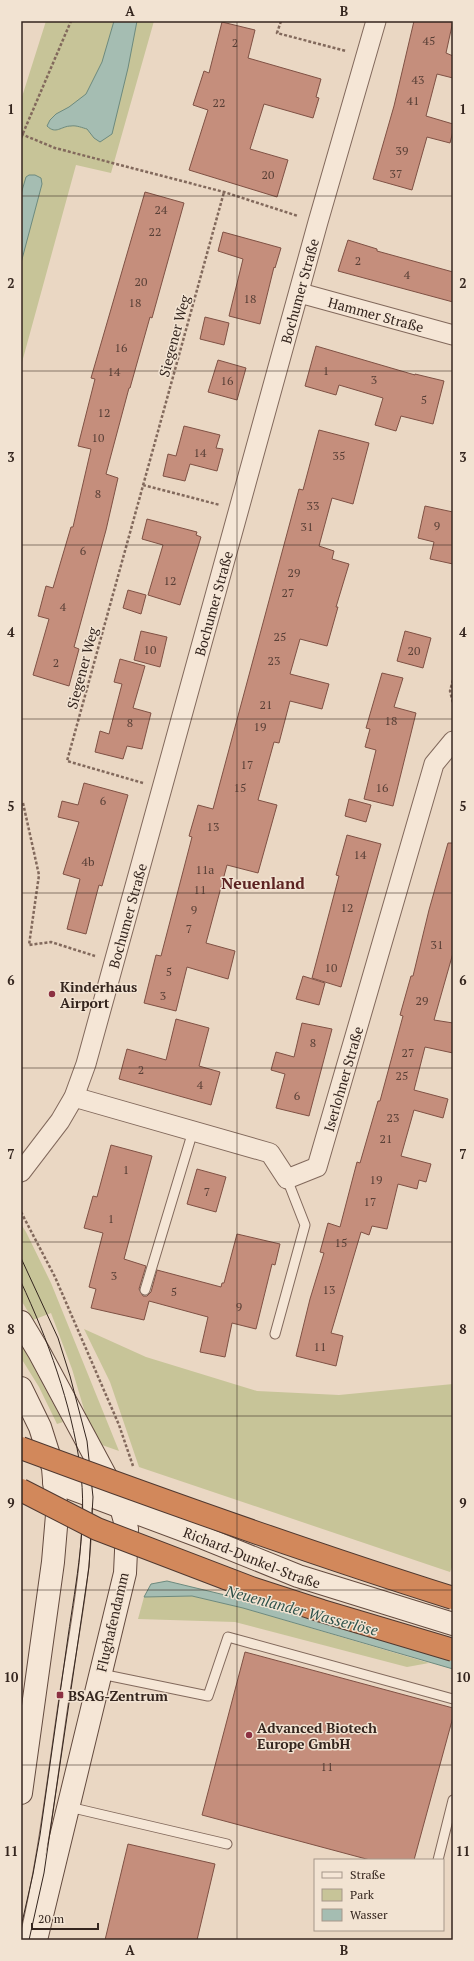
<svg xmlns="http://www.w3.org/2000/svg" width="474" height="1961" font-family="'PT Serif',serif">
<rect width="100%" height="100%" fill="#ead7c3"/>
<path fill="#c7c498" d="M46,21h108l-43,152 -35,-8 -55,201v-266z
M21,1224l5,8 25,51 68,168 -17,-6 -16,-29 -14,-47 -21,-56 -18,7 -12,-20z
M84,1329l62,28 111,34 82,4 114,-11v181l-3,7 -311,-105 -29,-85z
M21,1345l3,4 39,73 -6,2 -18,-37 -18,-29z
M192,1596l51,12 186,55 -22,4 -172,-45 -97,-3 6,-22z"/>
<path fill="#a5bdb2" stroke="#6d8a7e" d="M114,21h23l-9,47 -16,66 -12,8 -6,-4 -7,-9c-4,-1 -11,-4 -16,-3 -10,0 -15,9 -24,0l3,-6 6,-6 13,-7 17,-13 16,-32z
M29,175h6l6,3 1,6 -21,79v-69l5,-17z
M167,1581l186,45 100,27v16l-210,-61 -51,-12 -48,1 7,-13z"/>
<path fill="#c58e7c" stroke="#7f5144" d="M414,21h39l-7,32 7,3v22l-16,-4 -11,42 27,8v7l-3,12 -23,-6 -15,53 -39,-11 21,-73z
M222,22l33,8 -7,28 73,21 -5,18 3,1 -6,20 -49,-14 -14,45 38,11 -11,37 -88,-27 19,-60 -15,-5 11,-34 5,2z
M145,192l39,11 -32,115 -2,-1 -20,71h-1l-23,86 12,4 -12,52 -32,117 5,2 -10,37 -36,-11 16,-56 -11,-3 8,-30 7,2 18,-61h2l18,-78 -13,-3 17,-67 -4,-1z
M223,232l58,16 -6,20 -1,-1 -14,57 -31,-8 14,-57 -25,-8z
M348,240l29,9v2l76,21v30l-115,-31z
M205,317l24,6 -5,22 -24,-6z
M316,346l99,29v-1l29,7 -11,43 -32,-8 -5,15 -21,-6 8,-27 -44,-13 -3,10 -31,-9z
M218,360l28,8 -9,32 -29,-8z
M184,426l36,9 -4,13 7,1 -6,22 -27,-7 -5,17 -22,-5 5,-22 8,2z
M319,430l50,13 -16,61 -21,-6 -13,48 15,5 -2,8 17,5 -13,43h2l-11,39 -27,-7 -10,35 39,10 -7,25 -32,-8 -11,42 -5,-1 -16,58 19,5 -19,68 -31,-8 -21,78 29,8 -7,28 -41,-12 -11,44 -32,-8 12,-48 5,1 31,-119 -3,-1 9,-31 15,4 86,-320 4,1z
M425,506l28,6v52l-23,-5 4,-17 -16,-4z
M147,519l50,13 -1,3 5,2 -21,68 -32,-10 15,-50 -21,-6z
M128,590l18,5 -5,19 -18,-6z
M141,631l26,6 -7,30 -26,-7z
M405,631l26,7 -8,30 -26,-7z
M120,659l25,7 -12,42 18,5 -9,36 -15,-3 -4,13 -28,-7 5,-21 9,3 13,-50 -8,-2z
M382,673l21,5 -9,29 22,6 -23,93 -29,-7 12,-49 -11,-3 5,-18 -4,-1z
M84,783l44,12 -26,91 -3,-1 -13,49 -19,-5 13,-50 -17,-5 16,-52 -21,-5 4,-16 16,4z
M349,799l22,6 -5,17 -21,-6z
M347,835l34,9 -40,143 -29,-9 27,-102 -3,-1z
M448,843h5v110l-19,67 19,3v30l-28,-6 -11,43 34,9 -5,19 -29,-8 -13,46 30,8 -5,18 -7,-2 -2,9 -19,-5 -11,45 -15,-3 -3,9 -8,-3 -30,101 12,3 -7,30 -40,-10 14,-57 14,-46 -4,-1 8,-29 12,4 17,-65 3,1 18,-62h2l23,-85 -3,-1 11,-39h2l16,-66z
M303,976l22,7 -6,22 -23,-6z
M176,1019l33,9 -10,38 21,6 -9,33 -92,-26 8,-30 39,11z
M302,1023l30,6 -23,87 -33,-8 9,-34 -14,-4 5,-18 18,5z
M111,1145l41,11 -28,103 22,7 -7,23 4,7h4l4,-4 6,-22 64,17 1,-4h2l13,-49 43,10 -5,21 -3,-1 -16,65 -24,-6 -7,34 -25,-5 8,-35 -59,-16 -5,19 -53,-12 5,-19 -7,-2 14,-54 -19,-5 9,-32 4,1z
M197,1169l29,8 -10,35 -29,-8z
M245,1652l208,56v9l-39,143h-44l-168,-45z
M128,1844l87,20 -18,76h-92z"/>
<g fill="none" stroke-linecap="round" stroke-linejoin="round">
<g stroke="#82695c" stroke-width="11">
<path id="lane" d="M145,1290l48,-159
M275,1334l30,-109 -18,-46
M101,1674l107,22 20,-59 225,62
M69,1807l158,37
M438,1860l15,-60
M24,1940c19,-79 28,-161 40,-242 10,-67 25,-135 23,-204"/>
</g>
<g stroke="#82695c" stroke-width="21">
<g id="street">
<path id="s1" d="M300,293l153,42"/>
<path id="s2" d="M74,1097l196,56 17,26 30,-12 117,-403 19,-23"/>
<path id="s3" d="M21,1172l39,-51 14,-24 12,-33 232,-842 58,-201"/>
</g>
</g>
<g stroke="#644b3f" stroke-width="24">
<g id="secondary">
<path d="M21,1322l18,30 72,134 10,21 6,22 -2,44 -89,367"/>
<path d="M21,1388l19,39 13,41 4,47 -4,47 -32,231"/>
<path id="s4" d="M54,1482l150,56 94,38 155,48"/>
</g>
</g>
<path stroke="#82695c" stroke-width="2.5" stroke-dasharray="3 2" stroke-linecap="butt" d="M281,21l-4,12 69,18
M21,134l34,14 169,44 74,24
M21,138l50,-117
M143,485l77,20
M453,680l-3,11 3,12
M143,783l-76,-22 157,-569
M23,803l16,72 -10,70 22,-3 44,14
M21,1212l34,65 64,148 14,41"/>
<use href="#lane" stroke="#f5e6d6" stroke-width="9"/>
<use href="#street" stroke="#f5e6d6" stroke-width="19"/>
<use href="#secondary" stroke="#f5e6d6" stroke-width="22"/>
<path stroke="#34251e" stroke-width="1" d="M21,1258l37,80 12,38 17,65 6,56 -4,70 -45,306 -15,67
M21,1282c27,58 50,121 59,184 8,57 -4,115 -12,171 -9,66 -19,132 -28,198l-7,39 -12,53
M21,1459l90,27 342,118"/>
<g stroke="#503930" stroke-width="24" stroke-linecap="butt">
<path id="highway-bridge" d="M21,1448c143,53 286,104 432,150
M21,1490l76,39 157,60 68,22 131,39"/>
</g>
<use href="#highway-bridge" stroke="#d2885b" stroke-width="22"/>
</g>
<path fill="none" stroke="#34251e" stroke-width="1" stroke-opacity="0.55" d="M237,21v1919M21,196h432M21,371h432M21,545h432M21,719h432M21,893h432M21,1068h432M21,1242h432M21,1416h432M21,1590h432M21,1765h432"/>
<g fill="#8c3142" stroke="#f2e3d2" stroke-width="1.5">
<circle cx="52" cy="994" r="4"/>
<rect x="56" y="1691" width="8" height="8" rx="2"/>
<circle cx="249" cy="1735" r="4"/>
</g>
<g text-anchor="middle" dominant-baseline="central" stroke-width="3" stroke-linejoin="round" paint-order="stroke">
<g font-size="12" fill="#583f36">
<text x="429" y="40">45</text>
<text x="235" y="42">2</text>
<text x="418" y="79">43</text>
<text x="413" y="100">41</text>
<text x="219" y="102">22</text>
<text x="402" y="150">39</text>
<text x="396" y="173">37</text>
<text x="268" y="174">20</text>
<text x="161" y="209">24</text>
<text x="155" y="231">22</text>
<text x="358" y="260">2</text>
<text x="407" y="274">4</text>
<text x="141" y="281">20</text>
<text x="250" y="298">18</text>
<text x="135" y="302">18</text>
<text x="121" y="347">16</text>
<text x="326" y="370">1</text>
<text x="114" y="371">14</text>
<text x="374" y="379">3</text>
<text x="227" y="380">16</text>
<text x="424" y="399">5</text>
<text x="104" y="412">12</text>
<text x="98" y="437">10</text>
<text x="200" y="452">14</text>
<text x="339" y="455">35</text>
<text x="98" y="493">8</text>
<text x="313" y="505">33</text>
<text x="437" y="525">9</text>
<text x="307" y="526">31</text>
<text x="83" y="550">6</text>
<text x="294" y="572">29</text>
<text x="170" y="580">12</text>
<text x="288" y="592">27</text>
<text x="63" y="606">4</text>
<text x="280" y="636">25</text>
<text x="150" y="649">10</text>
<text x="414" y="650">20</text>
<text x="274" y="660">23</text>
<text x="56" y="662">2</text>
<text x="266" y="704">21</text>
<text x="391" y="720">18</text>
<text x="130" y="722">8</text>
<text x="260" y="726">19</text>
<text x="247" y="764">17</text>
<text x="240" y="787">15</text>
<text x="382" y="787">16</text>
<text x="103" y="800">6</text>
<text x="213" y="826">13</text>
<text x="360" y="854">14</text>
<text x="88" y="861">4b</text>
<text x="205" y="869">11a</text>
<text x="200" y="889">11</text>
<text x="347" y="907">12</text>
<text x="194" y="909">9</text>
<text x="189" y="928">7</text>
<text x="437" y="944">31</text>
<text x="331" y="967">10</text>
<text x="169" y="971">5</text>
<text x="163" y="995">3</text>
<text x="422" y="1000">29</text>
<text x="313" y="1042">8</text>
<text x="408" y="1052">27</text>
<text x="141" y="1069">2</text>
<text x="402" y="1075">25</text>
<text x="200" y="1084">4</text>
<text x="297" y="1095">6</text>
<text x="393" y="1117">23</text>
<text x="386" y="1138">21</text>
<text x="126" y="1169">1</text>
<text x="376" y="1179">19</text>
<text x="207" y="1191">7</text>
<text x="370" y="1201">17</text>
<text x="111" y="1218">1</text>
<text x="341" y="1242">15</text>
<text x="114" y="1275">3</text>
<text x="329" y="1289">13</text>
<text x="174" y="1291">5</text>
<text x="239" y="1306">9</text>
<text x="320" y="1346">11</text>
<text x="327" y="1766">11</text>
</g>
<g font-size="14" fill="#34251e" stroke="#f2e3d2">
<text stroke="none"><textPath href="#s3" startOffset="929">Bochumer Straße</textPath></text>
<text stroke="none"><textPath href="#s1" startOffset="79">Hammer Straße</textPath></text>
<text transform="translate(174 336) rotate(-75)">Siegener Weg</text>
<text stroke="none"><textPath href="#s3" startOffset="605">Bochumer Straße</textPath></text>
<text transform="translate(82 668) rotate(-75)">Siegener Weg</text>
<text stroke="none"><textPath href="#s3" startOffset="281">Bochumer Straße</textPath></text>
<text stroke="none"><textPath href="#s2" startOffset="359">Iserlohner Straße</textPath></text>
<text stroke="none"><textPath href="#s4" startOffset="212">Richard-Dunkel-Straße</textPath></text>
<text transform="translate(112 1622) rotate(-77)">Flughafendamm</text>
</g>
<g font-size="14" font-weight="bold" fill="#34251e" stroke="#f2e3d2" text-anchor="start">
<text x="60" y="986">Kinderhaus<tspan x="60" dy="16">Airport</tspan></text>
<text x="68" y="1695">BSAG-Zentrum</text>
<text x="257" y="1727">Advanced Biotech<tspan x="257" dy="16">Europe GmbH</tspan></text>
</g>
<g font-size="15" font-style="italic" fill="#2f524a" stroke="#f2e3d2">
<text transform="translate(302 1610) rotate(15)">Neuenlander Wasserlöse</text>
</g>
<g font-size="16" font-weight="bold" fill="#5c2322" stroke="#f2e3d2">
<text x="263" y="883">Neuenland</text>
</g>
</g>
<rect width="474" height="1961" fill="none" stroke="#f2e3d2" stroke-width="44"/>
<rect x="314" y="1859" width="130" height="72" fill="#f2e3d2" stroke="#a6978a"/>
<rect x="322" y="1872" width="20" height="6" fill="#f5e6d6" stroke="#a6978a"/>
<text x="350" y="1879" font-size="12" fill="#34251e">Straße</text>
<rect x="322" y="1889" width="20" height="12" fill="#c7c498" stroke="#a6978a"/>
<text x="350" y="1899" font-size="12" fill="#34251e">Park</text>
<rect x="322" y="1909" width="20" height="12" fill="#a5bdb2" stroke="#a6978a"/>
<text x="350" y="1919" font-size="12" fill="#34251e">Wasser</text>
<path d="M32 1923v6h66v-6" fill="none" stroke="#34251e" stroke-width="2"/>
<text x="38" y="1923" font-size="12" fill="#34251e" stroke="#f2e3d2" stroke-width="3" paint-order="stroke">20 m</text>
<rect x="22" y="22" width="430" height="1917" fill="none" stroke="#34251e" stroke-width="1.5"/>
<g font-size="13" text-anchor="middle" font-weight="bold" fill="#34251e">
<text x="130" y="16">A</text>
<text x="344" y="16">B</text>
<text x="11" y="114">1</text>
<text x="463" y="114">1</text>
<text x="11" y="288">2</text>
<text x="463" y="288">2</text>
<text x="11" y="462">3</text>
<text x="463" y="462">3</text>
<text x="11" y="637">4</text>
<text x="463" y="637">4</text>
<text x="11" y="811">5</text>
<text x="463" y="811">5</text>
<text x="11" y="985">6</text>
<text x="463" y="985">6</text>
<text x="11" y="1159">7</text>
<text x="463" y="1159">7</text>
<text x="11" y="1334">8</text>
<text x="463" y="1334">8</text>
<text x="11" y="1508">9</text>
<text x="463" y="1508">9</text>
<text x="11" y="1682">10</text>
<text x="463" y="1682">10</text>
<text x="11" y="1856">11</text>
<text x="463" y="1856">11</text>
<text x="130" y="1955">A</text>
<text x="344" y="1955">B</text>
</g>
</svg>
